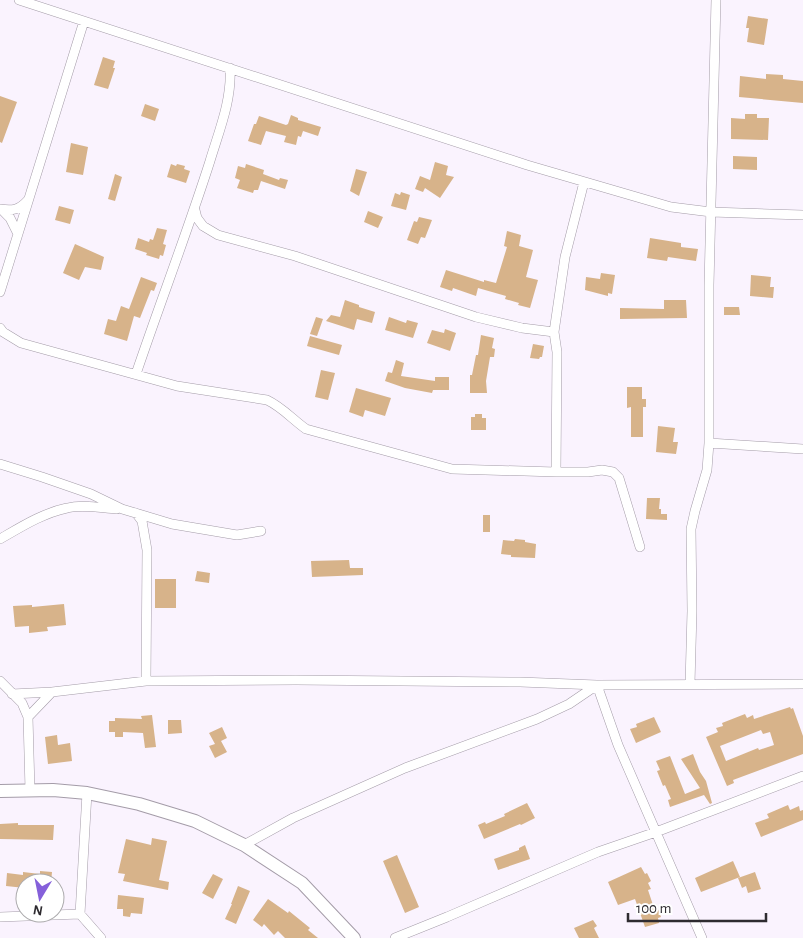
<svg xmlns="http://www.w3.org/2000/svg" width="803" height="938" font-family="'Alegreya Sans',sans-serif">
<rect width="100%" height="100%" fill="#faf3fe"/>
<path fill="#d7b38a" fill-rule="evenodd" d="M748,16l20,3 -4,26 -17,-3 2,-14h-3z
M103,57l12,4 -2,7h2l-7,21 -14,-4z
M766,74l17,1v4l20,2v22l-64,-6 1,-21 26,3z
M0,96l17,6 -15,41 -2,-1z
M145,104l14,5 -4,12 -14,-5z
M745,114h12v4h12l-1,22 -37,-1v-21l14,1z
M291,115l7,3v2l23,7 -3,9 -15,-5 -2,6 -3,-1 -2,9 -12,-3 2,-6 -20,-5 -5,14 -13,-4 6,-17h2l3,-8 27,9 2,-1z
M71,143l17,4 -5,28 -17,-3z
M733,156l24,1v13l-24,-1z
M435,162l13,4 -2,9 8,2 -14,21 -15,-10 -2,4 -8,-3 5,-13 10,4z
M171,164l5,2 1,-2 8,2 -1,3 6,2 -4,12 -19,-6z
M246,164l18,6 -1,4 16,6 1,-2 8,2 -3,9 -24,-8 -3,9h-4l-1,3 -16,-5 3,-8 -5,-2 3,-12 7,2z
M356,169l11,3 -8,24 -9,-5z
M115,174l7,3 -7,24 -7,-2z
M401,192l9,3 -4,15 -15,-4 4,-13 5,2z
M59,206l15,4 -4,14 -15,-4z
M368,211l15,6 -5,11 -14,-6z
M419,217l13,3 -7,18 -4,-1 -3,7 -11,-4 7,-19 3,1z
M157,228l10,2 -4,14 3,1 -3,11 -3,-1 -1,4 -13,-4 1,-2 -12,-4 3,-11 11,4 1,-3 3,1z
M507,231l14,4 -2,11 14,4 -7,27 12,3 -8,28 -12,-3 1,-2 -14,-4 1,-3 -28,-8 -2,8 -23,-8 -1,3 -12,-4 6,-17 38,12v-2l12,3 11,-36 -3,-1z
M650,238l31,5v4l17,2 -2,12 -28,-4 -1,4 -20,-3z
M75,244l29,13 -3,13 -16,-3 -6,13 -16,-7z
M601,273l14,2 -3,19 -4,-1v3l-23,-6 1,-13 14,2z
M751,275l20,2 -1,10h4l-1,11 -23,-2z
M141,277l16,6 -3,8 -3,-1 -11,28 -6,-2 -7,25 -23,-7 4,-15 8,2 5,-15 8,3z
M345,300l14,5v2l16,5 -3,11 -15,-4 -3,11 -28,-9 5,-6 9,2z
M664,300h22l1,18 -67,1v-11l44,1z
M724,307h15l1,8h-16z
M316,317l7,2 -6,17 -7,-2z
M389,317l17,6 1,-3 11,3 -5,15 -28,-8z
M445,329l11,4 -6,18 -23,-8 5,-13 12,3z
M481,335l13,3 -2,10 3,1 -1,8h-4l-4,24 1,12h-17v-18h2l4,-20h2z
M310,336l32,9 -3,10 -32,-9z
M533,344l11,2 -2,11h-2l-1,2 -9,-1z
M396,360l8,3 -3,13 34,5v-4h14v13h-16l-1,3 -27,-5 -20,-7 3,-9 4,1z
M321,370l14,3 -7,27 -13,-3z
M627,387h15v12h4v8h-3v30h-12v-30l-4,1z
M356,388l35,10 -6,18 -20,-6 -2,7 -14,-5z
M475,414h7v4h4v12h-15v-13h4z
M658,426l17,2 -2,14h5l-2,12 -20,-2z
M647,498h13l-1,11h2v5h6v6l-21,-1z
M483,515h7v17h-7z
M515,539l10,1v2l11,2 -1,14 -24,-1v-2l-10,-1 2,-14 11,1z
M349,560l1,8h13v7l-51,2 -1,-16z
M197,571l13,2 -1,10 -14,-2z
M155,579h21v29h-21z
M64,604l2,21 -19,2 1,4 -19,2v-7l-14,1 -2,-21 19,-1v2z
M790,707l1,2 2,-1 10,28v18l-70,26 1,3 -7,3 -21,-49 12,-5 -2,-4 7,-2 -1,-3 23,-9 2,4 6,-3 1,4zM761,730l2,4 7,-2 4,13 -15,5 -1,-2 -32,13 -6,-15z
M152,715l4,32 -11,1 -2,-15 -20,-1v5h-8v-5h-6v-11h6v-3l27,1 -1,-3z
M654,717l7,15 -25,11 -6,-14 7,-2 -1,-3z
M168,720h13l1,13 -14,1z
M222,727l5,11 -6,3 6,11 -12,6 -6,-12 6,-2 -6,-11z
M57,735l1,10 12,-2 2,18 -24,3 -3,-27z
M693,754l7,18 6,9 6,22 -2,1 -6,-9 -34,12 -2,-7 3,-1 -6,-14 -2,1 -6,-15 3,-1 -4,-9 14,-5 15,38 15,-6 -19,-29z
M527,803l8,15 -14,7 -1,-1 -36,15 -6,-14 7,-3 1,2 19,-8 -1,-2z
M788,805l2,5 9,-4 1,5 3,-1v10l-42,17 -6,-14 14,-5 -2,-4z
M18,823v2h36l-1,15 -53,-1v-15z
M152,838l15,3 -8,39 10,2 -1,8 -45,-9 2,-7 -7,-1 8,-34 25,6z
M525,845l5,14 -32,11 -4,-11 25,-9v-2z
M397,855l22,52 -14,6 -22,-52z
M733,861l7,16 -39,15 -6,-14z
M641,867l4,7 2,-1 4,8 -3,2 3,6 -3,1 5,15 3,-1 5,13 -3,1 1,5 -14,4 -10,-28 -17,6 -10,-23z
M40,871l12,1 -1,11h-26v5l-19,-2 1,-13 16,2v-3l17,2z
M755,872l6,17 -13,4 -2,-7 -4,2 -4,-10z
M213,874l10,5 -10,20 -11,-6z
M238,886l12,5 -14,33 -11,-5 7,-15h-1z
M118,895l26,3 -2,16 -11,-1 -1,4 -7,-1v-7h-6z
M268,899l20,14 1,-2 21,17 -2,2 10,8h-33l-7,-7 -4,4 -10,-11 -2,3 -9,-7z
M593,920l4,6 -3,2 5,10h-20l-5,-10z"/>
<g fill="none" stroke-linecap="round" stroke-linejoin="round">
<g stroke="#a49ca8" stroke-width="10">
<path id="street" d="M19,0l508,165 144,42 40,5 92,3
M0,209c13,2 19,1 28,-9
M1,209l9,9 8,16
M195,210l2,8 6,8 15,9 77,21 181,61 46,11 32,4
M0,292l84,-271
M0,328l3,4 18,11 156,43 90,14c15,7 25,19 39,29l146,40 104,3h32l14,-2 11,2 6,6 21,69
M136,374c24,-71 51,-141 74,-213 9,-30 22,-61 20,-93
M709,443l94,6
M0,464l42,13 49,17 31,15 50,15 65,11 24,-4
M556,472l1,-120 -3,-20 11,-75 19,-75
M136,513l6,8 5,29 -1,131
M0,539c21,-12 43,-26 67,-31 16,-4 34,0 50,1
M0,681l22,22 6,14 2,73
M690,684l2,-73 -1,-82 4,-18 12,-41 2,-27v-158l7,-285
M12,694l40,-2
M28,717l24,-25 94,-11 150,-1 224,2 77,3 206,-1
M244,845l49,-27 112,-50 132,-49 32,-15 28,-19 21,60 84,193
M80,914l7,-121
M0,917l80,-3 21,24
M395,938l52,-21 151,-65 58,-20 147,-56"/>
</g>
<g stroke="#a49ca8" stroke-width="14">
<path id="secondary" d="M0,791l53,-1 34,3 52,11 56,17 49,24 58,38 52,55"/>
</g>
<use href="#street" stroke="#fff" stroke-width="9"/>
<use href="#secondary" stroke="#fff" stroke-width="12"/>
</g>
<g transform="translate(40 898) rotate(190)"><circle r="24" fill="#ffffff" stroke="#abaaac"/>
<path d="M0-4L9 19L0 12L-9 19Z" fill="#8560da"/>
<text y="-8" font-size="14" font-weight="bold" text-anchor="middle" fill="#2e2b30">N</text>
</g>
<path d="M628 913v8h138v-8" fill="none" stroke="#2e2b30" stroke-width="2.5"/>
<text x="636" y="913" font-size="15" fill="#2e2b30" stroke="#ffffff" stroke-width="4" paint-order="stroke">100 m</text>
</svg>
